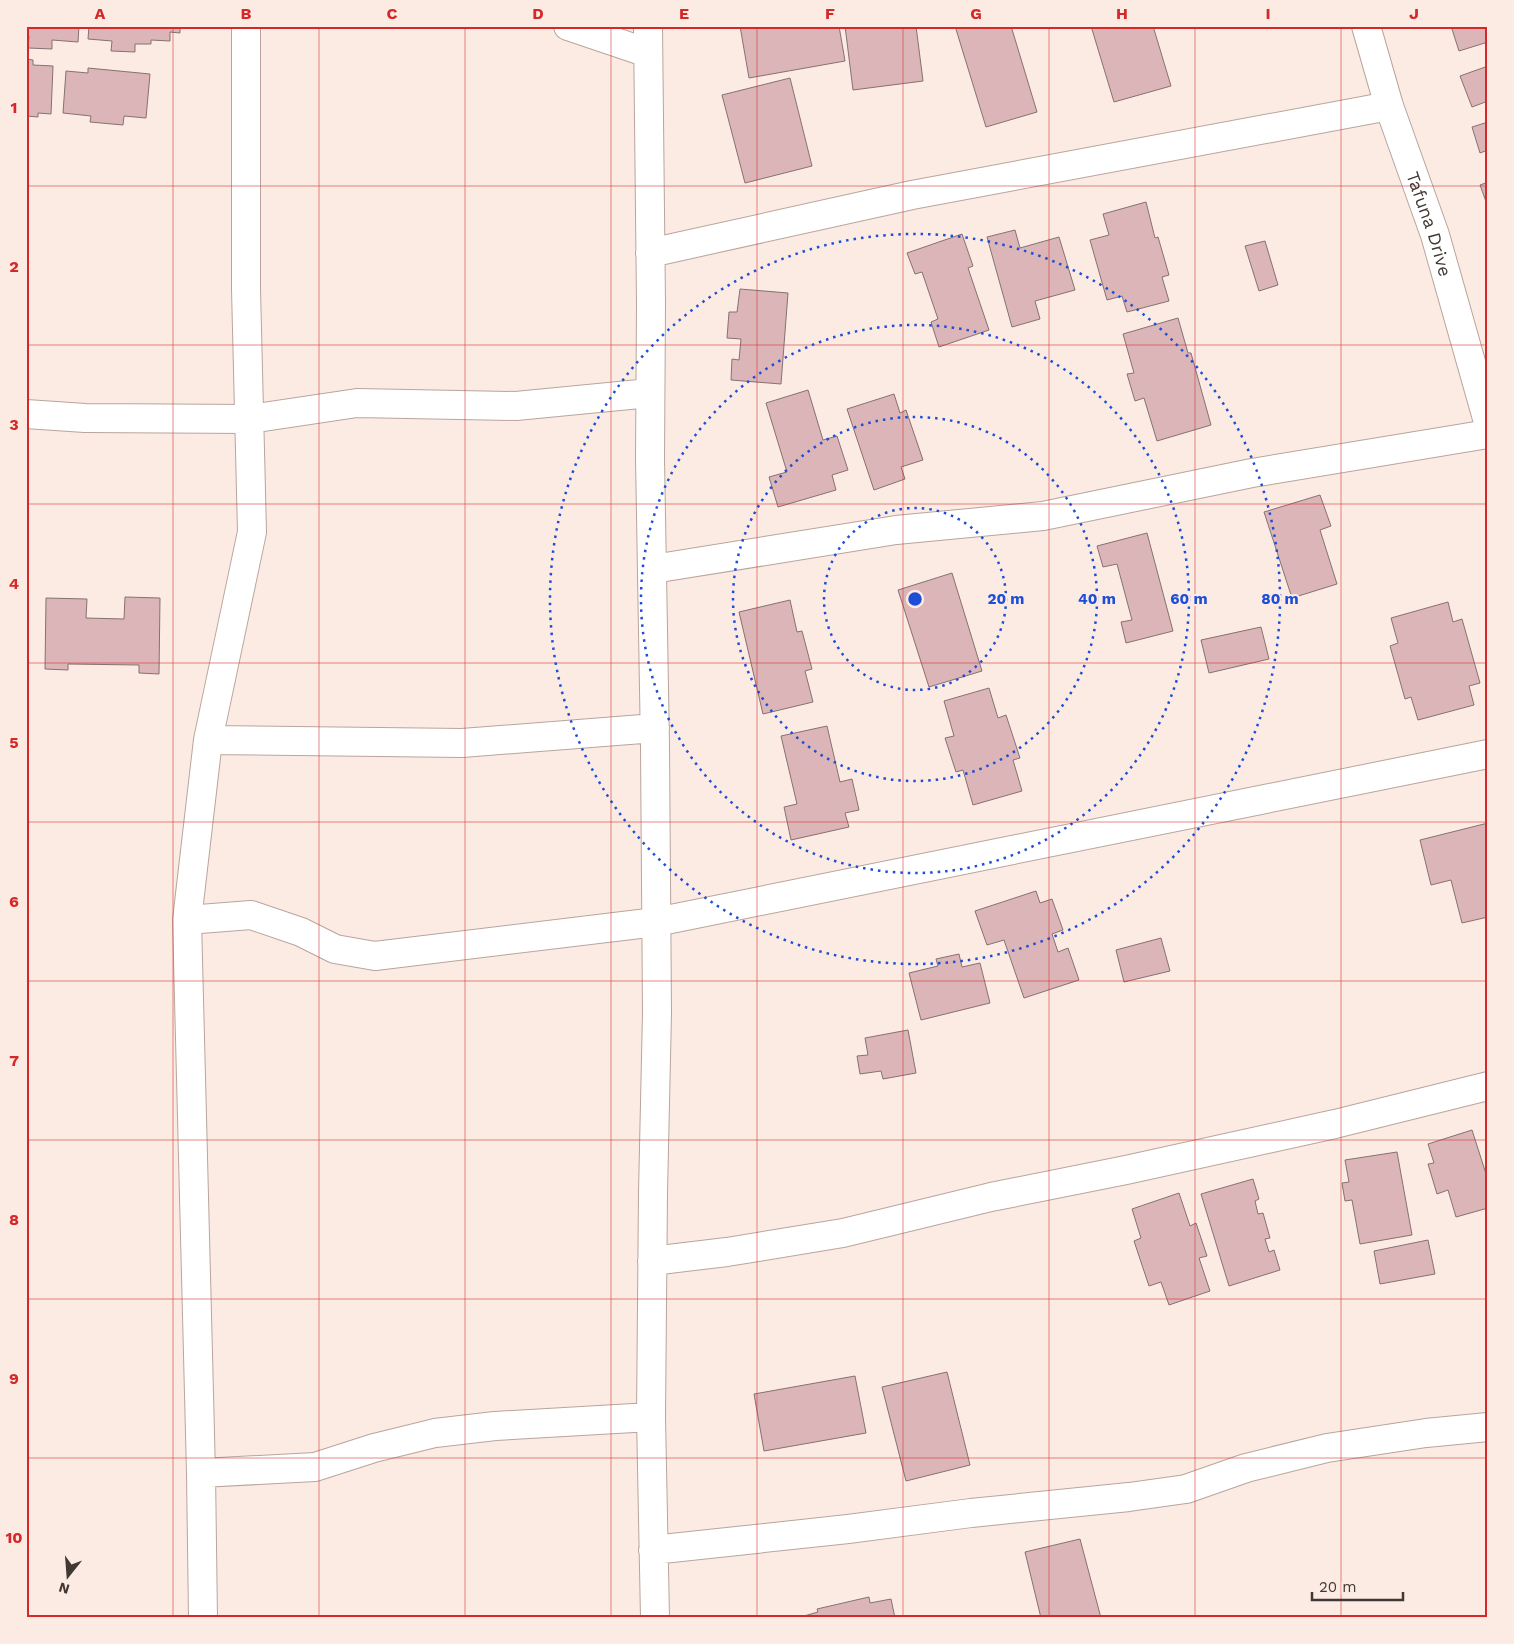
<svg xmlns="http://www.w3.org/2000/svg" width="1514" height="1644" font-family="'Work Sans',sans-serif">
<rect width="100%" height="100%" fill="#fcebe3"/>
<path fill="#dbb5b8" stroke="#867172" d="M26,26h53l-1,16 -26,-2v9l-24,-1 1,-12h-3z
M89,26h91v7l-10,-1v9l-19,-1v4h-16v8l-24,-1 1,-10 -24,-2z
M740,26h99l6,35 -96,17z
M845,26h71l7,55 -70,9z
M955,26h56l26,86 -51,15z
M1091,26h62l18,60 -57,16z
M1451,26h37v16l-29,9z
M26,59l7,1v5l20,1 -2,48 -13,-1v4l-12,-1z
M1488,66v35l-16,6 -12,-31z
M88,68l62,6 -4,44 -22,-2 -1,9 -33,-3 1,-6 -28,-3 3,-42 22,2z
M790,78l22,88 -67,17 -23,-88z
M1488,122v28l-8,3 -8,-26z
M1488,182v25l-8,-22z
M1146,202l9,36 3,-1 11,38 -7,2 7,24 -42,11 -5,-16 -15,4 -17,-60 19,-5 -6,-21z
M1015,230l5,18 39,-11 16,53 -40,11 5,18 -28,8 -25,-90z
M962,234l11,32 -5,2 21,62 -50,17 -8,-25 7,-3 -16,-47 -7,2 -8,-21z
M1265,241l13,44 -19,6 -14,-45z
M740,289l48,4 -7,91 -50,-4 1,-21 7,1 2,-21 -14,-1 2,-26h8z
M1178,318l10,35h3l20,72 -54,16 -13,-43 -9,3 -8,-27 7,-1 -11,-39z
M808,390l15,50 14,-4 11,34 -16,5 4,15 -58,17 -9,-30 18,-5 -21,-69z
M894,394l6,19 6,-3 17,50 -22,7 4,12 -31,11 -27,-81z
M1320,495l11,31 -11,4 17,54 -45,14 -28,-86z
M1147,533l26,98 -47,12 -5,-21 11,-2 -15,-56 -14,3 -6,-21z
M952,573l30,98 -53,16 -31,-97z
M125,597l35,1 -1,76 -20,-1v-8l-71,-1v6l-23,-1 1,-71 41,1 -1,19 38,1z
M790,600l7,32 5,-1 10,38 -7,2 8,31 -50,12 -24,-102z
M1448,602l5,20 9,-3 18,64 -11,3 5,19 -56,15 -7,-23 -6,2 -15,-53 8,-3 -7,-25z
M1261,627l8,32 -60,14 -8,-33z
M989,688l9,30 8,-3 14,43 -7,2 9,31 -49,14 -10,-35 -7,2 -11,-34 9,-2 -10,-35z
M827,726l13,56 12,-3 7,31 -14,3 4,14 -58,13 -7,-33 13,-3 -16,-68z
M1488,823v94l-26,6 -11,-43 -20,5 -11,-45z
M1036,891l4,12 12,-4 11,31 -11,4 6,18 10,-4 11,32 -55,18 -20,-58 -17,5 -12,-34z
M1161,938l9,33 -46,11 -8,-32z
M959,954l3,13 18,-4 10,40 -69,17 -12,-47 29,-7 -2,-7z
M908,1030l8,43 -33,6 -2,-8 -21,3 -3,-18 11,-1 -3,-17z
M1472,1130l16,50v28l-32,9 -8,-27 -11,4 -9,-30 6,-1 -6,-19z
M1397,1152l15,83 -52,9 -8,-44 -7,1 -3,-18 7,-1 -4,-22z
M1253,1179l6,20 -4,2 3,13 5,-1 7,25 -5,1 4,13 5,-2 6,20 -51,16 -28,-92z
M1179,1193l11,33 6,-3 11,33 -8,2 11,33 -41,14 -8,-23 -12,4 -15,-45 7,-3 -9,-29z
M1428,1240l7,34 -55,10 -6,-33z
M947,1372l23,93 -64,16 -24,-94z
M855,1376l11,57 -102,18 -10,-57z
M1080,1539l21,79h-60l-16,-66z
M869,1597l1,6 21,-4 4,19h-98l21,-6 -1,-3z"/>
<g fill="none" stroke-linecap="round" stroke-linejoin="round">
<g stroke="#b9a59c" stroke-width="30">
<path id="minor" d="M568,26l80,27
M648,26l3,279 -1,153 5,288 2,267 -4,180 -2,224 4,201
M650,253l262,-58 477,-89
M26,414l59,4 165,1 107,-16 159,3 134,-13
M653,569l243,-39 147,-14 209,-43 236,-39
M208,740l254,3 193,-15
M187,920l64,-5 50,17 34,17 40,7 281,-34 832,-168
M652,1261l75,-9 116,-19 148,-36 135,-27 209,-46 153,-38
M201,1473l114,-6 59,-19 61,-15 60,-7 156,-9
M653,1550l195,-21 123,-16 158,-16 57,-8 60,-21 81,-20 99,-15 62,-6
M203,1618l-2,-145 -14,-553 21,-180 44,-208 -6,-243v-263"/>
</g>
<g stroke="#b9a59c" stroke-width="30">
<g id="secondary">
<path id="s1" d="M1366,26l23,80 46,129 53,187"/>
</g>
</g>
<use href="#minor" stroke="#fff" stroke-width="28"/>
<use href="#secondary" stroke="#fff" stroke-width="28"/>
</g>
<path fill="none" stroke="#d62828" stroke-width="1" stroke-opacity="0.55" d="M173,26v1592M319,26v1592M465,26v1592M611,26v1592M757,26v1592M903,26v1592M1049,26v1592M1195,26v1592M1341,26v1592M26,186h1462M26,345h1462M26,504h1462M26,663h1462M26,822h1462M26,981h1462M26,1140h1462M26,1299h1462M26,1458h1462"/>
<g fill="none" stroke="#1d4ed8" stroke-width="2.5" stroke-dasharray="2.5 5">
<circle cx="915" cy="599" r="91"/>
<circle cx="915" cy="599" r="182"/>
<circle cx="915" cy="599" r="274"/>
<circle cx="915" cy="599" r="365"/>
</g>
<g text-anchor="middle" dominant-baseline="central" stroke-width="4" stroke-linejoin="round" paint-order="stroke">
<g font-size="18" fill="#403834" stroke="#fcebe3">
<text stroke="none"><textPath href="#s1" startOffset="208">Tafuna Drive</textPath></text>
</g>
</g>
<circle cx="915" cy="599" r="8" fill="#1d4ed8" stroke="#fcebe3" stroke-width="2.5"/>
<g font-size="15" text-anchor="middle" font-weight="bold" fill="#1d4ed8" stroke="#fcebe3" stroke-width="4" stroke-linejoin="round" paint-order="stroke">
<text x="1006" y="604">20 m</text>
<text x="1097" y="604">40 m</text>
<text x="1189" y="604">60 m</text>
<text x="1280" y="604">80 m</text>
</g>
<rect width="1514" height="1644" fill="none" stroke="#fcebe3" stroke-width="55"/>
<g transform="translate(68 1576) rotate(197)" stroke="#fcebe3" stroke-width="4" paint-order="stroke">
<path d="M0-4L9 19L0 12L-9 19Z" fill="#403834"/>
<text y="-8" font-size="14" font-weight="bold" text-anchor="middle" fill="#403834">N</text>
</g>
<path d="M1312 1592v8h91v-8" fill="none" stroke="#403834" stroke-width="2.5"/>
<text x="1319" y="1592" font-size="15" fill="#403834" stroke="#fcebe3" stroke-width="4" paint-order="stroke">20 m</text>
<rect x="28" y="28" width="1458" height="1588" fill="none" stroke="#d62828" stroke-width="2"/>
<g font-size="16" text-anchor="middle" font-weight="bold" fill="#d62828">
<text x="100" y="19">A</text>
<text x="246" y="19">B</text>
<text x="392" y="19">C</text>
<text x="538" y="19">D</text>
<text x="684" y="19">E</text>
<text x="830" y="19">F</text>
<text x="976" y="19">G</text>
<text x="1122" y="19">H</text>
<text x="1268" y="19">I</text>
<text x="1414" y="19">J</text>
<text x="14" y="113">1</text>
<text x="14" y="272">2</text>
<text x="14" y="430">3</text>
<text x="14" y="589">4</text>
<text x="14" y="748">5</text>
<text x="14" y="907">6</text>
<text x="14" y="1066">7</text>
<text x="14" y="1225">8</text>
<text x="14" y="1384">9</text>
<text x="14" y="1543">10</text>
</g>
</svg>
